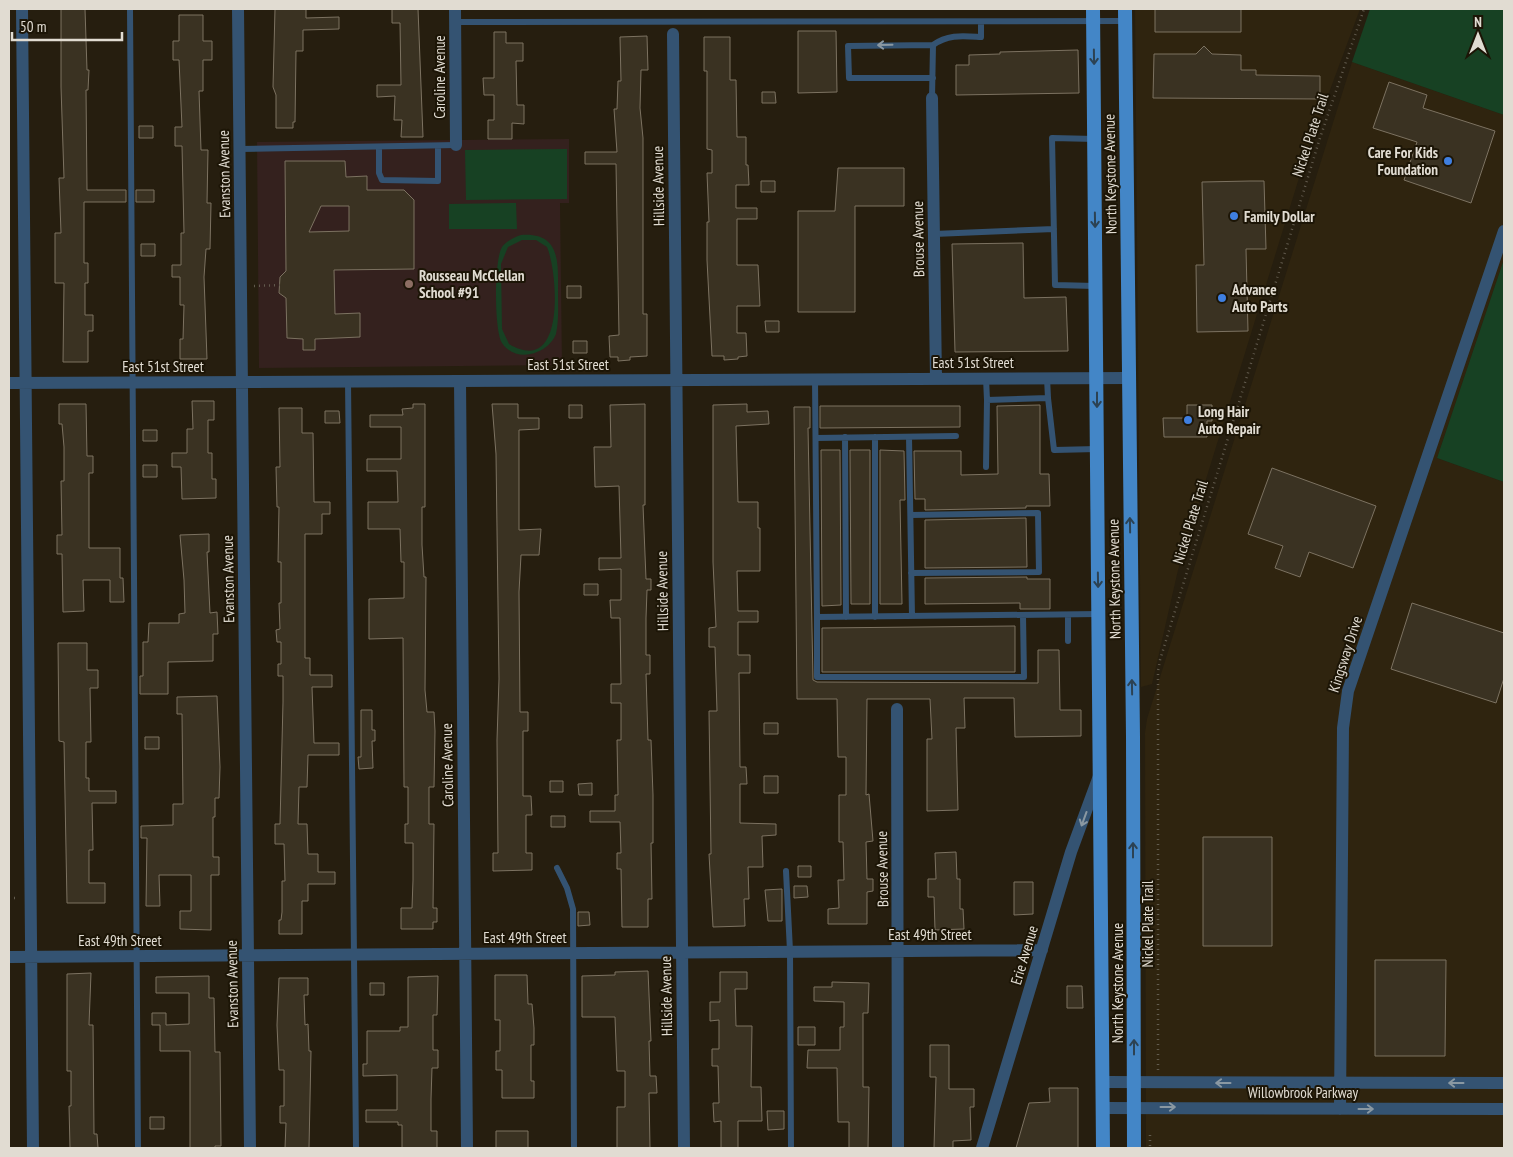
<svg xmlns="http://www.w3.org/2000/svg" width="1513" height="1157" font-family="'PT Sans Narrow',sans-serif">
<rect width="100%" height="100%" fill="#261e0f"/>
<path fill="#2f240f" d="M1135,9h225l-53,143 -129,418 -26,114 -11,3z
M1352,62l152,53v144l-67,199 67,24v666h-358l-1,-415 2,-14z"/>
<path fill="#34211e" d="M569,139v64h-9l2,162 -303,3 -2,-226z"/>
<path fill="#174123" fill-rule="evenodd" d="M1370,9h134v106l-152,-53z
M567,149v50l-101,1 -1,-50z
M516,203l1,26h-68v-25z
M521,235c40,-3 37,28 37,57 0,14 1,28 -2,42 -8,20 -40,30 -54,9 -8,-13 -8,-83 0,-96 4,-6 13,-10 19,-12zM522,240h14l11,7c11,26 19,131 -38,97l-7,-15 -1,-65 7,-17z
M1504,259v223l-67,-24z"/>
<path fill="#3a3222" stroke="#7c7261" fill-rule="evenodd" d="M61,9h24l2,61h2l-1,20h-2l1,100h39v12h-42v61h4v20h-3v32h8v16h-5v31h-25l1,-79h-9v-50h6l-2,-55h5l-3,-91z
M275,9h31v9l33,-1v12l-36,1v21h-7l-1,71h-2v6h-17v-33l-3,-8z
M392,9h26l5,128h-22l1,-17h-8l1,-24 -18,1v-12h24l-1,-62h-8z
M1155,9h86v23h-86z
M179,15h24v26h9v19h-9v31h-4l2,59h7l-1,53h4l-1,46h-4l-2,28 3,82h-27v-20h3l1,-34h-4v-28h-8v-12h9v-32h3l-2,-87h-7v-19h7l-3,-67h-6v-19h6z
M798,31h38l1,61 -39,1z
M494,32h12v11h17v18h-7l1,44h7v19l-12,-1v16h-24v-19h6v-25h-10l-1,-17h11z
M647,36l1,34h-7l-1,38 3,30v176h4v42l-17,1v3l-12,1v-4h-8l-1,-21 10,-1 -3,-171h-31v-12h32l-3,-43h3l1,-28h3l-1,-44z
M704,37h26v43h6l1,57h9v28h2l1,20h-13v23h21v11h-20v46h21l2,41h-23v27h9l1,23 -9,1v2l-14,1v-4h-12l-5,-96v-38h2l-2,-49h5v-23l-5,-1v-78h-3z
M1204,46l8,8 29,1v15h15v5l64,1v23l-167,-1 1,-44h42z
M1078,50l1,43 -123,2v-30h13v-10l31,-1v-2z
M1389,82l38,13 -4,13 72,23 -24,72 -67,-23 13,-38 -44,-14z
M762,92h13l1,11h-14z
M139,126h14v12h-14z
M285,161h60l1,16 21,-1v14h37l10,10v69l-80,1 1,44 25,-1v24l-45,2v11h-12v-11l-16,-1 -1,-40 -7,-5 1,-16 6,-6zM321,206h28v25l-40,1z
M838,168h66v38h-49v106h-57v-101h37z
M761,181h14v11h-14z
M1250,181h14l2,68h-20l2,82 -51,1 -1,-67h8l-2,-83z
M136,190h18v12h-18z
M1023,243l1,55 42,-1 2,54 -113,1 -3,-108z
M141,244h14v12h-14z
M567,286h14v12h-14z
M765,321h14v11h-13z
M573,341h14v12h-14z
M192,401h22v19h-6v33h4v26h4v19l-34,1 -1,-32h-9v-14h15v-24h6z
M59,404h27l1,52h6v17h-4v75h31v30h3l1,24h-14v-22h-27l1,31 -21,1 -1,-58h-5v-19h5l-1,-54h3v-34l-2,-23h-3z
M413,404h12v103h-3v38l2,32h2l-1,113 2,22h7l1,19 -1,56h-5v37h5l-1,84h4v14h-4v7h-32v-21h11l1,-28v-37h-8v-19h3v-37h-4l-1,-149 -34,1v-40l35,-1v-36h-3l-1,-33h-32v-27h30l-1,-31h-30v-12h34v-32h-31v-12h33l-1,-6 11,-1z
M492,404h26v14h21v11l-20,1v100l22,-1 -2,26h-18l-2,37 1,120h8v19h-5v65h8l1,19h-6v38h6v17l-39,1v-18h5l-1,-113 2,-61 -3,-225z
M645,404v101h-2l3,74h5v11h-4l-1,28v37h4v19h-4l2,66h3l2,55v48h-2l1,56h-4v28h-26l-1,-58h-4v-16h4l-1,-31h-30v-11h25v-16h3l-1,-55h4v-37h-10v-19h10l-1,-66h-9l-1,-18h11v-31l-22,1v-12h22l-2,-72 -24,1 -1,-40h17l-1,-42z
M747,404v8l21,-1 1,13 -33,2 2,76h20v26h2v43h-23l1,40h20v11h-20v33h12v18h-11l1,94h6l1,17h-7v39l36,1v11l-14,1 1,31h-15l1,32h-5l1,27 -32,1 -4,-73h2l-2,-143h8l-2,-64h-6v-19l7,-1 -3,-65v-157z
M569,405h13v13h-13z
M1040,405v69h9l1,32h-24v2l-101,2v-11h-10l-1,-48h47v24l37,-1 -1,-68z
M1187,405h25v16h-5v16h-43l-1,-19h24z
M820,406h140v21l-140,1z
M794,407h16v21h-2l5,252 4,2 221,1v-33h21l1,60h21v26l-66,1 -1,-39h-50l1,30h-9l2,82 -31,1v-72h5l-2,-40h-63l-1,96 3,-1 4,47 -7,1 1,37h6v12l-6,1v32h-39v-15l11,-1 -1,-28h6l-1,-38h-4v-47h7v-38h-8l-1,-58h-40z
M279,408h23v25h11l1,69h16v12h-8v20h-17v124h5v17h22v12h-20l2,56h25v12h-31l-1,32h-8l-1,37h9l1,30h10v18h17v12h-27v17h-6v33h-23v-14h2l1,-8v-31h3l-1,-37h-9v-20h5l3,-122v-26h-5v-12h3v-22h-4l-1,-12 4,-1 -1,-26h2v-41h-3l1,-55h-2l-1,-40h4z
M325,411h14l1,12h-15z
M143,430h14v11h-14z
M821,450h19l1,155 -19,1z
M850,450h20v154h-19z
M880,450l24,1 1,49h-5l2,104h-22z
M143,465h14v12h-14z
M1272,468l104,38 -23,62 -44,-16 -9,25 -25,-9 8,-22 -35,-12z
M1026,518l1,49 -102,1v-48z
M209,534v18h-2l3,61 7,-1 1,22h-5v27l-45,1v32h-28v-18h3v-34h5l1,-19h30v-9l6,-1 -1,-33 -4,-45z
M1027,577v2h23v30h-30v-6l-95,1v-26z
M584,584h14v11h-14z
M1412,603l92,30v45l-8,25 -105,-34z
M1015,626v46h-193v-44z
M58,643h29v27h11v18h-8l1,54h-5v36h3v13h27v12h-24l1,47h-4v33h16v20h-38l-3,-161 -5,-1z
M217,696l3,71 -1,31h-4v19h-2v40h6v18h-8v55l-31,-1v-18h11v-36h-32l1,31h-14l1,-68h-6v-12l32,-1v-21h10l-1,-90h-5v-17z
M361,710h11v20h3v11h-3l1,27 -14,1 -1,-12h3z
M764,723h14v11h-14z
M145,737h14v12h-14z
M764,776h14v17h-14z
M550,781h13v11h-13z
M592,783v12h-13l-1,-11z
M551,816h14v11h-14z
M1203,837h69v109h-69z
M956,852l1,27h3v30h3l1,20 -29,1 -1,-33h-6v-18h8l-1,-26z
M798,866h13v11h-13z
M1014,882h19v32l-19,1z
M794,886h13l1,11 -14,1z
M782,889v32h-14l-3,-31z
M578,912h11l1,13 -12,1z
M1375,960h71l-1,96h-70z
M648,971l3,70h-2l1,35h6l1,17h-8l1,55h-33v-41h8v-36h-8l-2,-54h-33v-41l33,-1v-3z
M720,972h27v17h-12l1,37h16l-1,61h10l1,34h-24v27h-17v-27l-7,1 -1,-19h6l-1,-37h-6v-17h7v-29l-9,1v-19h10z
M91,973l-2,52h4l1,109h3l1,14h-28l-1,-42h2v-35h-4v-97z
M495,975h32l1,29h4l2,24v17h-3v36h3v17h-32v-28h-6v-19h4v-31h-5z
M209,976v22h5l1,54h5l1,94h-6v2h-25v-97h-30v-26h-8v-12h14v12l23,-1v-31h-33v-16z
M438,976l-1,39h-4v35h5v18h-6l-1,31v32h6v17h-35v-23h-4v-3h-32v-12h31v-35l-34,1v-12h4v-33h33v-4h8v-50z
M279,978h29v17h-4l1,30 3,-1 1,27h2l-2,97h-24l1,-25h-6v-17h4v-36h-5l-2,-45z
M832,982l37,1 -1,30h-5v74h6l-1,61h-19v-26h-11l-1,-54h-30l1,-18h32v-23h4v-25l-30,-1v-14h18z
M370,983h14v12h-14z
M1067,986h15l1,22h-16z
M798,1027h17v18h-17z
M930,1045h19v44h25v18h-4l1,33 -18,1v7h-19l2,-71h-6z
M1049,1088h29v60h-62l13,-45 21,-1z
M767,1111h17v18l-16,1z
M150,1117h14v12h-14z
M496,1131h32v17h-32z"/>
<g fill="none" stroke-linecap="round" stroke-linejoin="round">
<path stroke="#625b4e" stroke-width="2.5" stroke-dasharray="1 4" stroke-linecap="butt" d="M254,286l26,-1
M9,898h9
M1158,1070v-399l2,-11 160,-522 44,-129
M1150,1135v13"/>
<path stroke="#345372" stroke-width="6" d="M130,9l8,1139
M456,22l669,-1
M933,78h-84l-1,-32 85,-1
M932,98l1,-53c15,-11 30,-9 48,-8v-15
M1095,139l-43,-1 3,147 40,1
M379,147v26l3,7 56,1v-35
M240,149l216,-4
M934,234l120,-5
M986,378l1,22
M1047,378l1,20
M815,379l2,238
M348,381l8,767
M845,437l1,180
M875,437v180
M909,437l3,179
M816,438l140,-2
M986,467l1,-67 61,-2 6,52 43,-1
M911,515l127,-2 1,59 -128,1
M1068,615v26
M1023,616l1,61h-207v-60l282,-3
M557,868l10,20 6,21 1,239
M786,871l4,80 1,197"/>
<path stroke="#345372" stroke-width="12" d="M22,9l11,1139
M238,9l12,1139
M455,9l1,136
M673,34l11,1114
M932,98l4,281
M460,381l7,767
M9,383l1119,-5
M897,709l1,439
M9,957l1033,-7
M1103,1082l401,1
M1102,1108l402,1
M1340,1109l3,-381 5,-37 156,-460
M982,1148l89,-296 28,-76"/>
<path stroke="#4386c7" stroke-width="14" d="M1093,9l10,1139
M1125,9l8,727 1,412"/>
</g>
<defs><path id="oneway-shaft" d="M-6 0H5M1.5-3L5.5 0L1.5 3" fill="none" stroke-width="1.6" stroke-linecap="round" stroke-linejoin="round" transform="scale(1.25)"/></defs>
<g stroke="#8a98a2">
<use href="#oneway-shaft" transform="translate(885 45) rotate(179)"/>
<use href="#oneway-shaft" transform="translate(1084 819) rotate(110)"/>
<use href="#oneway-shaft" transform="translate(1223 1083) rotate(180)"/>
<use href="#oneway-shaft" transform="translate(1456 1083) rotate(-180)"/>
<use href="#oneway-shaft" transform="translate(1168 1107)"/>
<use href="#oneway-shaft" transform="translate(1366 1109)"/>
</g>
<g stroke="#2c4253">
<use href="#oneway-shaft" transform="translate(1094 57) rotate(89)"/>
<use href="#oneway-shaft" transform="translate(1095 220) rotate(89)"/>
<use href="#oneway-shaft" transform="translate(1097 400) rotate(90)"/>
<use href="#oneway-shaft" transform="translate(1130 525) rotate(-91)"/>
<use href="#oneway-shaft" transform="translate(1098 580) rotate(89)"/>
<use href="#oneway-shaft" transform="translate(1132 687) rotate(-91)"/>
<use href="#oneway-shaft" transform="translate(1133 850) rotate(-90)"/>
<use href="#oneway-shaft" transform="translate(1134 1047) rotate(-90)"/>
</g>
<g fill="#3f7fe0" stroke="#1c1506" stroke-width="2">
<circle cx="1448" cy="161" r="5"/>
<circle cx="1234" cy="216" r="5"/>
<circle cx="1222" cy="298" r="5"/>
<circle cx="1188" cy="420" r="5"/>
</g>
<circle fill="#8d6e63" stroke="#1c1506" stroke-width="2" cx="409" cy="284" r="5"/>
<g text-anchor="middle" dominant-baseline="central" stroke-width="4" stroke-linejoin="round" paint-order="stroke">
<g font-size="15" fill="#e1dcd2" stroke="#1c1506">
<text transform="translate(439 77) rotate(-90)">Caroline Avenue</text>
<text transform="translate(1310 135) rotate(-72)">Nickel Plate Trail</text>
<text transform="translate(224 174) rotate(-91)">Evanston Avenue</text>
<text transform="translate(1110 174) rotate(-91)">North Keystone Avenue</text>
<text transform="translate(658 186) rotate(-91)">Hillside Avenue</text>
<text transform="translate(918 239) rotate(-91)">Brouse Avenue</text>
<text x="973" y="362">East 51st Street</text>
<text x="568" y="364">East 51st Street</text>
<text x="163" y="366">East 51st Street</text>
<text transform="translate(1190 522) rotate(-73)">Nickel Plate Trail</text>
<text transform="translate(228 579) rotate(-91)">Evanston Avenue</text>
<text transform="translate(1114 579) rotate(-91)">North Keystone Avenue</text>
<text transform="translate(662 591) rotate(-91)">Hillside Avenue</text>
<text transform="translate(1345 654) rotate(-72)">Kingsway Drive</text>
<text transform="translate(447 765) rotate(-91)">Caroline Avenue</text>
<text transform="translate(882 869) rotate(-91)">Brouse Avenue</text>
<text transform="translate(1147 924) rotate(-90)">Nickel Plate Trail</text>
<text x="930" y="934">East 49th Street</text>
<text x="525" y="937">East 49th Street</text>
<text x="120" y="940">East 49th Street</text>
<text transform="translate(1024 955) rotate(-73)">Erie Avenue</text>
<text transform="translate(1117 983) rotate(-90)">North Keystone Avenue</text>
<text transform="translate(232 984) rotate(-91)">Evanston Avenue</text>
<text transform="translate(666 996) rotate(-91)">Hillside Avenue</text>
<text x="1303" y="1092">Willowbrook Parkway</text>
</g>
<g font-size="15" font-weight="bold" fill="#e1dcd2" stroke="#1c1506" text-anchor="start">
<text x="1438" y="152" text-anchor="end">Care For Kids<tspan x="1438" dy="17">Foundation</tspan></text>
<text x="1244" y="216">Family Dollar</text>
<text x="419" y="275">Rousseau McClellan<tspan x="419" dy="17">School #91</tspan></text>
<text x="1232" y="289">Advance<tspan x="1232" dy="17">Auto Parts</tspan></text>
<text x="1198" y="411">Long Hair<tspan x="1198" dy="17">Auto Repair</tspan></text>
</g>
</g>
<rect width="1513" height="1157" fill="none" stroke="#e1dcd2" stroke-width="20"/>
<g transform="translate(1478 35)" stroke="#1c1506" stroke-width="4" paint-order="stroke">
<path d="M0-4L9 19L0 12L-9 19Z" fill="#e1dcd2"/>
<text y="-8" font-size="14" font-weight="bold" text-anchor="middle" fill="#e1dcd2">N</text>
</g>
<path d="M12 32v8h110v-8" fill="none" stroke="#e1dcd2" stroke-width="2.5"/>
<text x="20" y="32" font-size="15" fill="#e1dcd2" stroke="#1c1506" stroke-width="4" paint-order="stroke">50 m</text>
</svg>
